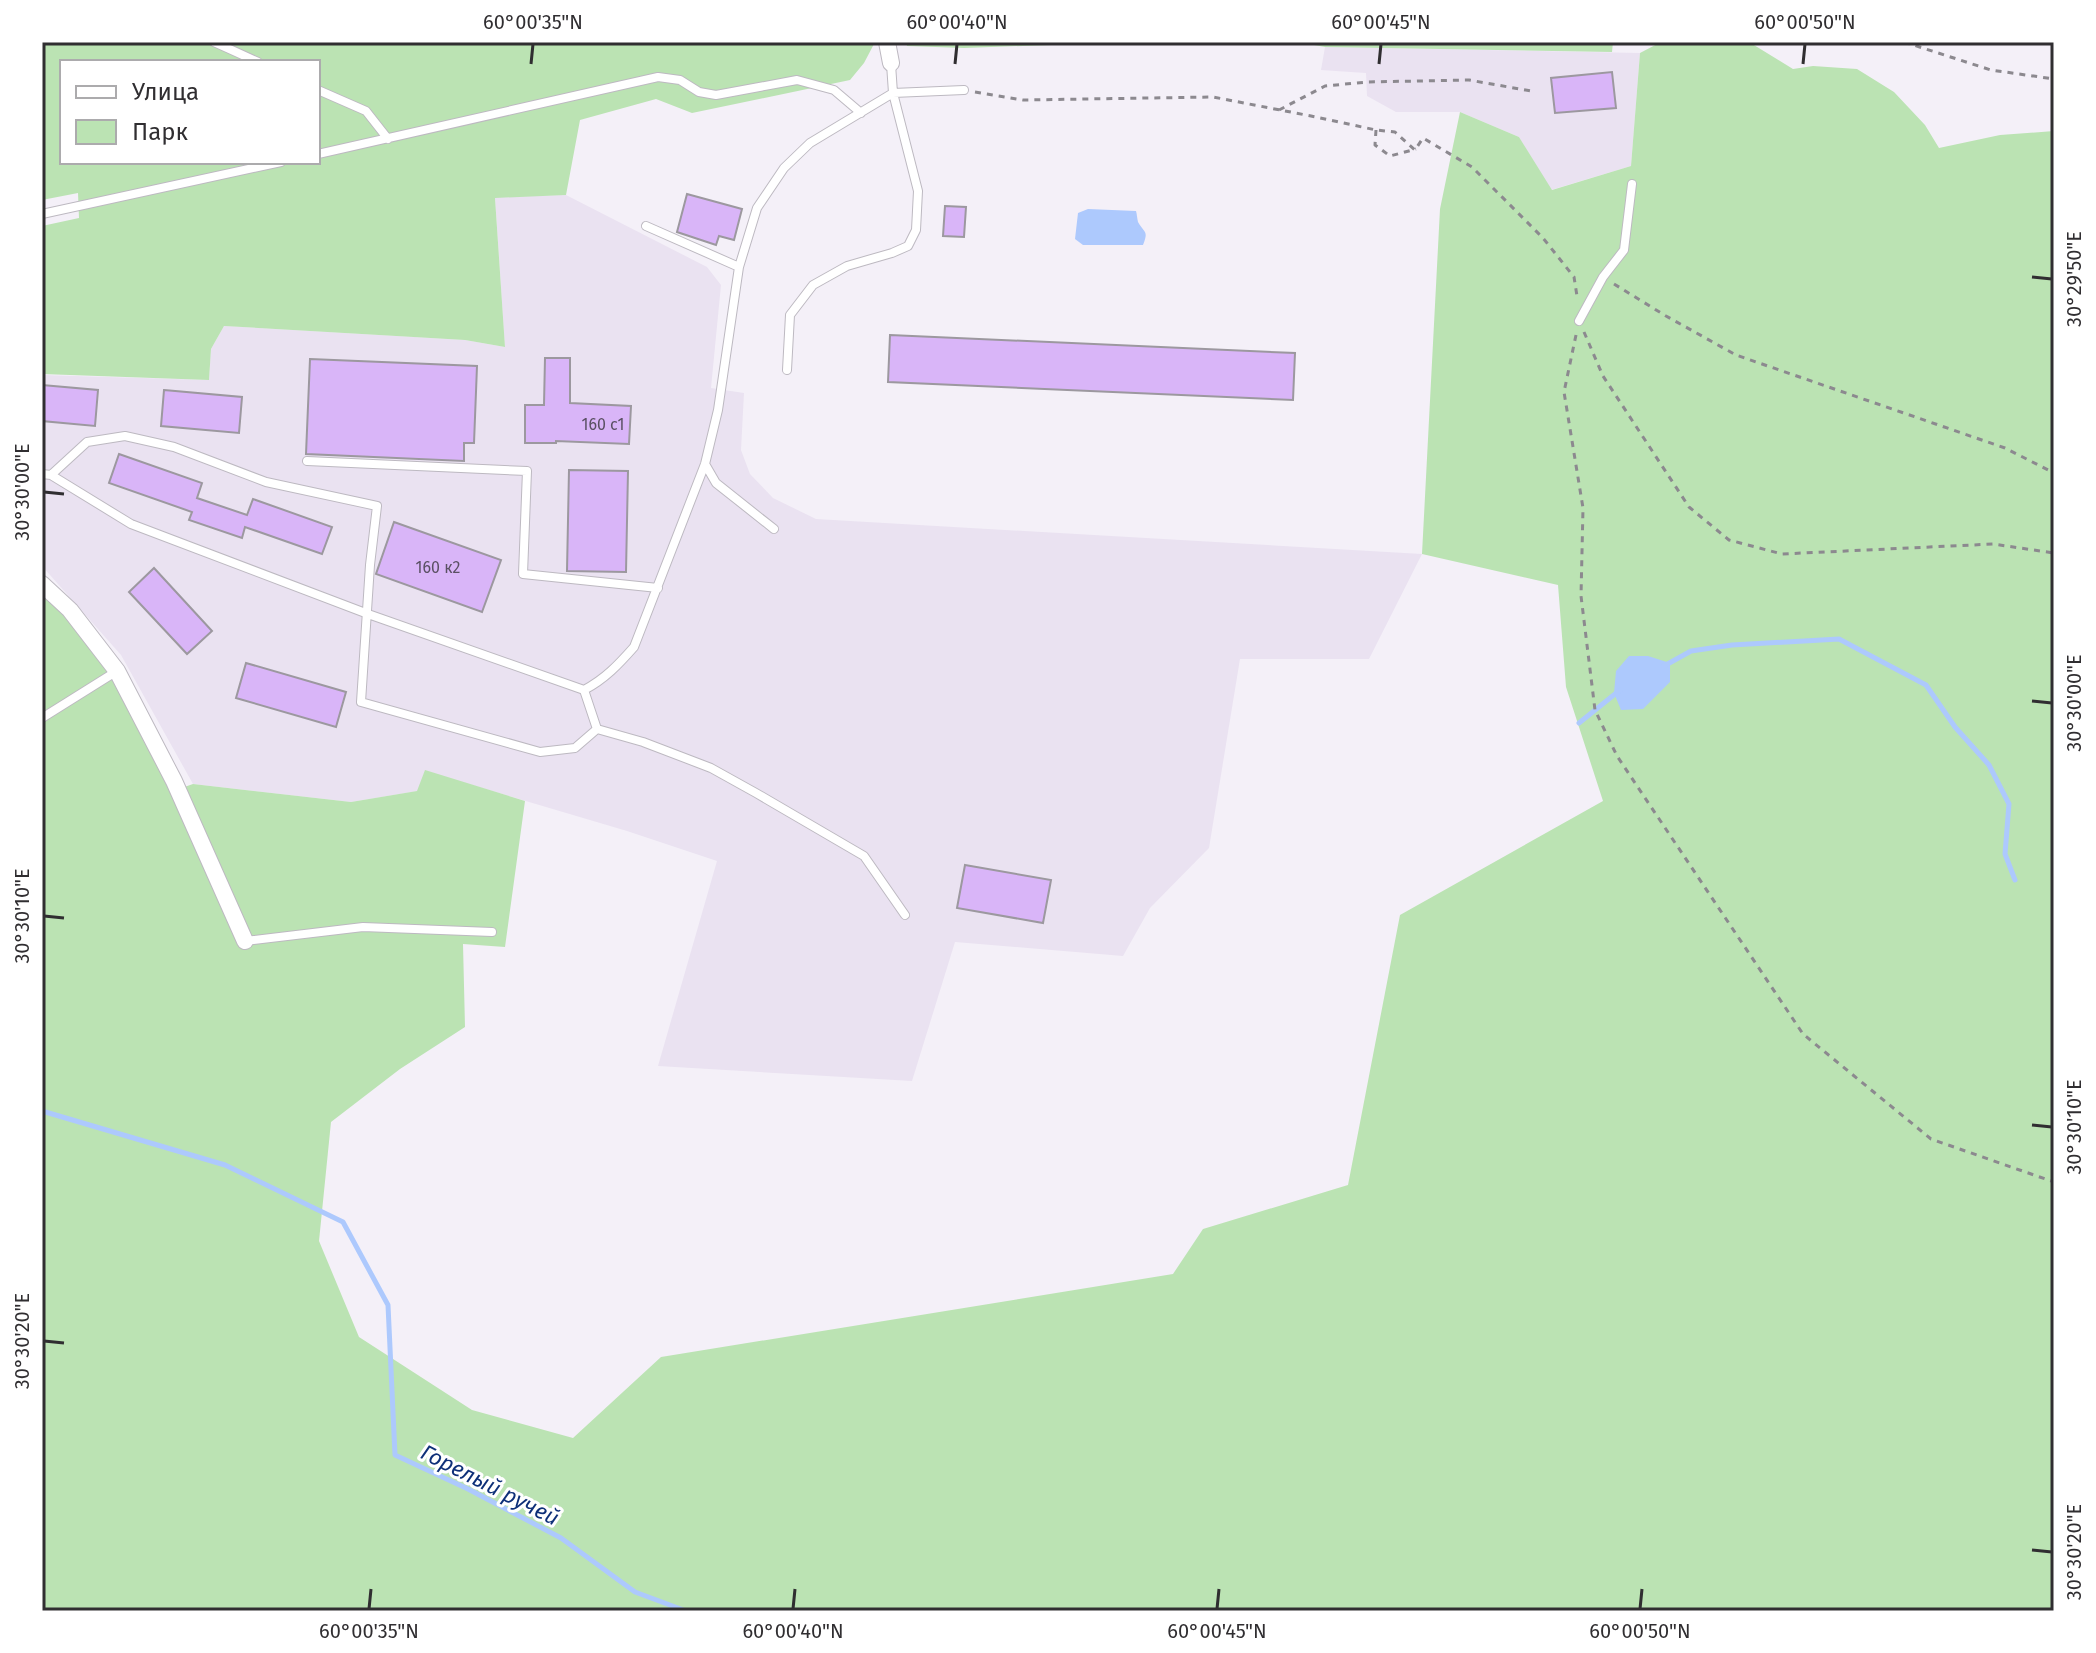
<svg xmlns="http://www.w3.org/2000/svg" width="2096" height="1653" font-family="'Fira Sans',sans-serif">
<rect width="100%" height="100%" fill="#f4f0f8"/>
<path fill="#eae2f1" d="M1325,47l315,6 -9,113 -80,24 -32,-53 -59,-25h-64l-29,-16 -1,-23 -45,-3z
M566,195l141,72 14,18 -10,103 33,5 -3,57 9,24 23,24 43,21 606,35 -53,105h-129l-31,189 -59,60 -27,48 -168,-14 -43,139 -254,-15 59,-205 -90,-30 -202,-60 -7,20 -67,11 -158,-18 -72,-129 -79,-89v-191l167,5 2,-31 13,-23 241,14 40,7 -10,-150z"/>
<path fill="#bbe3b3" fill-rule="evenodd" d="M42,42h831l1,2 -10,19 -14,17 -158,33 -36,-14 -76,21 -14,75 -71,3 10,149 -40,-7 -241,-14 -13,23 -2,31 -167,-6v-148l37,-8 -1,-25 -36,7zM62,62h256v100h-256z
M906,42h230l-172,6 -57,-2z
M1298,42h315l-1,10 -287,-5z
M1661,42h88l44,27 20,-3 44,3 37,23 31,33 14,23 61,-13 54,-4v1480h-2012v-1018l23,22 49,64 56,113 23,-8 158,18 66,-11 8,-21 100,31 -20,146 -42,-3 2,83 -65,42 -69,53 -12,119 40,96 113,73 101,28 88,-81 512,-83 30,-45 145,-44 52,-270 203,-114 -37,-114 -8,-102 -136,-31 18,-345 20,-97 59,25 33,53 79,-24 9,-113z"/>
<path fill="#adc9fd" d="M1088,209l48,2c1,3 1,7 2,11 6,11 11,8 5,23h-60l-8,-6 3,-26z
M1629,656h19l22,7v19l-27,27 -22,1 -7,-17 2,-22z"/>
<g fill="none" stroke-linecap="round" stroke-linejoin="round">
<path stroke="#adc9fd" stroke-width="5" d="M1664,666l27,-15 41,-6 107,-6 87,46 29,42 34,38 20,39 -4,50 10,26
M1579,723l41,-33
M42,1111l183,54 118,57 45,83 7,150 73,34 93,49 74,54 51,19"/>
</g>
<path fill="#d9b5f8" stroke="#9c989f" stroke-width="2" d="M1612,72l4,36 -61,5 -4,-35z
M687,194l55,15 -8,31 -15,-4 -3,9 -39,-13z
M945,206l21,1 -2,30 -21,-1z
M890,335l405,18 -2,47 -405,-18z
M545,358h25v45l61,3 -2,38 -73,-3v2h-31v-38h19z
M310,359l167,7 -3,77h-10v18l-158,-7z
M42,385l56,5 -3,36 -53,-5z
M164,390l78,7 -3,36 -78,-7z
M119,454l83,29 -5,15 50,17 6,-16 79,28 -10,27 -77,-27 -3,11 -53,-18 3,-8 -83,-29z
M569,470l59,1 -2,101 -59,-1z
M394,522l107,38 -19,52 -106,-38z
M154,568l58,63 -25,23 -58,-62z
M246,663l100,29 -10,35 -100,-29z
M965,865l86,15 -8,43 -86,-15z"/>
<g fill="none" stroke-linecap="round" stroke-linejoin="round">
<g stroke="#bdb9c1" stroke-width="10">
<path id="lane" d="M214,42l44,20
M318,90l48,21 22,28
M318,154l340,-77 22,3 19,12 17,3 81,-15 37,10 27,23
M42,214l239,-52
M646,226l93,41
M1579,321l24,-44 21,-27 8,-66
M787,370l3,-55 23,-30 34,-19 45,-13 16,-7 8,-16 2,-39 -25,-98 -2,-29
M307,461l220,10 -4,103 135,14
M705,464l11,19 58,46
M42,474l9,1 80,49 237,90 216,76c21,-11 35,-26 50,-43l71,-183 13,-54 21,-143 18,-59 27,-40 26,-25 83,-50 71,-3
M51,475l36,-33 38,-6 49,11 92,35 111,24 -7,59 -9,137 179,50 35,-4 22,-19
M584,690l13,39 46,13 68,26 45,25 108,63 41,59
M42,718l75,-47
M245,941l118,-14 129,5"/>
</g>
<g stroke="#bdb9c1" stroke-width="18">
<path id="street" d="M887,42l4,21
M42,584l28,26 47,61 57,110 71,160"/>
</g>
<path stroke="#8c898f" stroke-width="3" stroke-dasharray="6 6" stroke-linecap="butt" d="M1904,42l87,28 63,9
M975,92l48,8 190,-3 98,19 65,14 19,2 20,18 8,-12 49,29 71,71 31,39 3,19
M1279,110l46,-24 42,-4 102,-2 62,11
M1376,130l-1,15 15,11 26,-7
M1614,284l52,32 70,39 269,93 49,25
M1584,332l19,44 86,131 40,33 53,14 211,-10 61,9
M1576,335l-12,57 19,116 -2,88 14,114 22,46 186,278 128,105 123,43"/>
<use href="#lane" stroke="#fff" stroke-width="8"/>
<use href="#street" stroke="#fff" stroke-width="16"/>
</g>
<path fill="none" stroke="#302e31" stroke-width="3" d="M531,64l2,-20M955,64l2,-20M1379,64l2,-20M1803,64l2,-20M2032,277l20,2M44,492l20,2M2032,701l20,2M44,916l20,2M2032,1125l20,2M44,1341l20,2M2032,1550l20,2M369,1609l2,-20M793,1609l2,-20M1217,1609l2,-20M1640,1609l2,-20"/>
<g text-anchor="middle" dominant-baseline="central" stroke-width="6" stroke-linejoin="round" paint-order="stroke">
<g font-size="16" fill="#5a5063">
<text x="603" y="424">160 с1</text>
<text x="438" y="567">160 к2</text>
</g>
<g font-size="22" font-style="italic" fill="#0e3078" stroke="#fff">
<text transform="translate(490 1485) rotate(27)">Горелый ручей</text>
</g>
</g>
<rect width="2096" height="1653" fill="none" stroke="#ffffff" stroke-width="88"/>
<rect x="60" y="60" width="260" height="104" fill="#ffffff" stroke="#acabad" stroke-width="2"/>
<rect x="76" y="86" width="40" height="12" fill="#ffffff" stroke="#acabad" stroke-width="2"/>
<text x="132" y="100" font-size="24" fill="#302e31">Улица</text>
<rect x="76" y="120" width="40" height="24" fill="#bbe3b3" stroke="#acabad" stroke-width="2"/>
<text x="132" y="140" font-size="24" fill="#302e31">Парк</text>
<rect x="44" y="44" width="2008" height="1565" fill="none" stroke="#302e31" stroke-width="3"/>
<g font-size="20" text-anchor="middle" fill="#302e31">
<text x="533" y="29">60°00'35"N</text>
<text x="957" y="29">60°00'40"N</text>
<text x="1381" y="29">60°00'45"N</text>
<text x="1805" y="29">60°00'50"N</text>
<text transform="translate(2074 279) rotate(-90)" y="7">30°29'50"E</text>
<text transform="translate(22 492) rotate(-90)" y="7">30°30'00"E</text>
<text transform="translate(2074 703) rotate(-90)" y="7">30°30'00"E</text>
<text transform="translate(22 916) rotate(-90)" y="7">30°30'10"E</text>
<text transform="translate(2074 1127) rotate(-90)" y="7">30°30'10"E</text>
<text transform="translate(22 1341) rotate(-90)" y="7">30°30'20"E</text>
<text transform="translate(2074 1552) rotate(-90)" y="7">30°30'20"E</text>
<text x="369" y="1638">60°00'35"N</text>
<text x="793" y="1638">60°00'40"N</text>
<text x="1217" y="1638">60°00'45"N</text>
<text x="1640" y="1638">60°00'50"N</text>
</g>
</svg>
